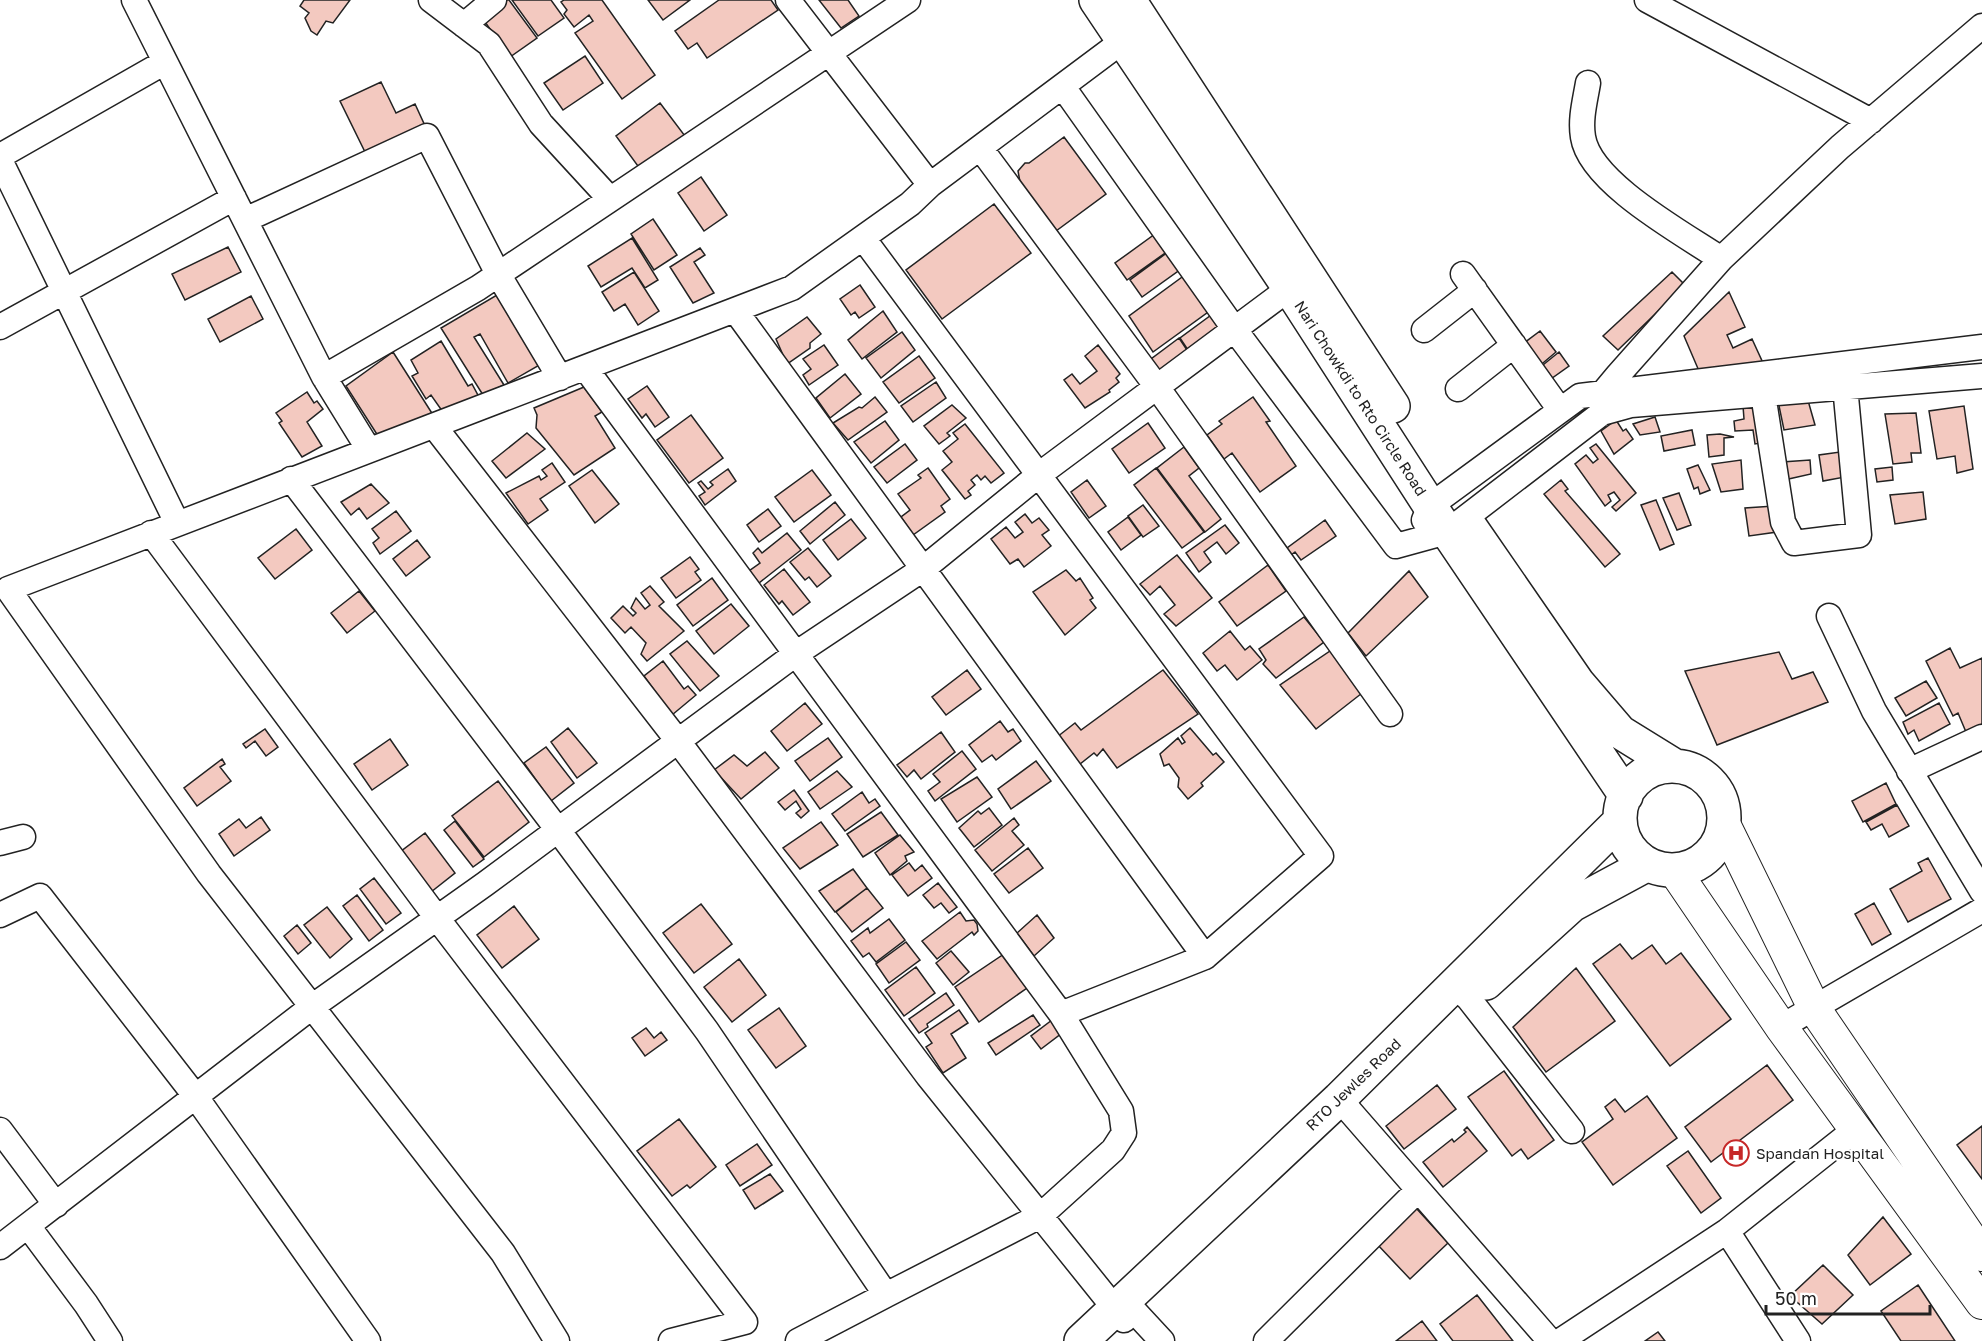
<svg xmlns="http://www.w3.org/2000/svg" width="1982" height="1341" font-family="'Golos Text',sans-serif">
<rect width="100%" height="100%" fill="#fff"/>
<path fill="#f3c9c0" stroke="#222" stroke-width="1.5" d="M304,0h46l-17,23 -7,-2 -9,14 -6,-4 -6,-13 4,-5 -9,-7z
M500,0h9l28,38 -27,19 -30,-42z
M512,0h39l13,18 -26,18z
M564,0h38l53,75 -33,24 -47,-66 18,-12 -4,-6 -15,12 -10,-13 3,-4 -6,-8z
M648,0h42l-27,20z
M719,0h52l7,10 -71,48 -10,-15 -9,6 -13,-18z
M819,0h29l11,16 -18,12z
M585,56l18,27 -40,27 -19,-27z
M381,82l15,31 19,-9 11,24 -59,28 -27,-55z
M660,103l28,37 -45,33 -27,-37z
M1064,137l42,57 -50,37 -36,-49 -2,-11 7,-8h4z
M701,177l26,38 -23,16 -26,-38z
M994,204l37,49 -89,66 -36,-49z
M653,219l24,36 -23,15 -23,-36z
M1155,234l13,17 -41,29 -12,-17z
M632,238l26,42 -13,8 -13,-20 -31,19 -13,-21z
M228,247l13,25 -56,28 -13,-26z
M700,248l5,7 -11,7 20,31 -21,10 -23,-36z
M1168,252l13,17 -39,28 -12,-17z
M634,272l25,39 -21,14 -13,-21 -11,7 -12,-19z
M1189,272l26,35 -62,45 -24,-36z
M1672,272l13,13 -67,65 -15,-14z
M860,285l15,22 -16,11 -4,-6 -4,3 -11,-16z
M502,292l41,71 -35,20 -28,-49 -6,3 30,48 -21,10 -42,-67z
M1729,292l16,35 -18,8 6,13 19,-9 11,24 -64,8 -15,-35z
M251,296l12,23 -43,23 -12,-23z
M1218,310l8,11 -38,29 -8,-12z
M883,311l14,21 -35,27 -14,-19z
M807,317l14,17 -11,9v5l-23,16 -11,-25z
M1540,331l16,21 -19,16 -17,-22z
M902,332l13,18 -34,28 -15,-20z
M1179,338l8,12 -32,23 -8,-11z
M441,341l27,45 4,-2 8,15 -35,16 -14,-20 -5,4 -14,-23 6,-3 -7,-13z
M824,345l14,20 -29,20 -6,-10 8,-6 -8,-10z
M1098,345l22,29 -4,4 3,4 -10,8 1,2 -25,16 -21,-28 8,-6 8,10 17,-13 -12,-15z
M393,352l42,66 -55,21 -34,-53z
M1559,352l10,14 -21,15 -10,-12z
M919,356l16,22 -36,25 -16,-21z
M845,374l16,20 -31,24 -14,-20z
M936,382l10,16 -33,24 -12,-16z
M647,386l22,31 -14,10 -9,-13 -4,4 -14,-19z
M584,387l18,25 -7,4 20,32 -41,27 -38,-47 1,-13 -3,-7z
M307,392l7,11 3,-2 6,8 -16,13 15,24 -20,11 -23,-34 3,-2 -6,-8z
M875,397l12,15 -39,28 -15,-17 26,-16 3,1z
M1253,397l17,24 -4,1 30,44 -36,26 -28,-39 -8,6 -17,-24 15,-11 -3,-3z
M1807,397l8,28 -31,5 -6,-29z
M1762,404l5,38 -12,2 -2,-14 -18,1 -1,-10 10,-2 -1,-13z
M952,405l14,13 -19,15 3,3 -11,8 -15,-18z
M1964,406l9,63 -16,4 -2,-17 -18,3 -8,-48z
M1916,413l5,40h-10l1,9 -19,2 -8,-50z
M691,415l32,43 -34,25 -32,-43z
M1655,417l5,15 -20,3 -7,-11z
M1616,420l7,11 3,-2 7,10 -19,15 -13,-23z
M885,421l14,19 -28,23 -17,-21z
M1148,423l17,25 -36,25 -17,-24z
M965,424l39,49 -13,10 -6,-7 -4,4 -4,-5 -6,5 4,5 -7,6 3,4 -6,4 -23,-29 10,-8 -9,-11 15,-12 -5,-6z
M1692,430l3,15 -31,6 -3,-15z
M527,433l18,16 -39,29 -14,-17z
M1720,434l14,3 -10,1v17l-15,2 -2,-22z
M905,444l12,16 -30,23 -13,-16z
M1596,444l40,49 -20,18 -4,-4 8,-7 -6,-8 -6,3 3,6 -6,5 -30,-42 11,-9 7,8 5,-4 -8,-11z
M1184,447l15,21 -10,8 32,43 -16,13 -48,-64z
M1840,452l5,25 -22,4 -4,-26z
M1741,460l2,29 -22,3 -9,-28z
M1810,460l1,14 -27,6 -2,-18z
M552,463l13,19 -25,17 8,11 -20,14 -22,-31 33,-17 2,4 6,-4 -5,-6z
M1698,465l12,25 -10,4 -2,-7 -4,2 -7,-20z
M1892,467l1,13 -16,2 -2,-13z
M928,468l22,31 -9,7 4,6 -32,23 -12,-18 9,-7 -12,-16 23,-16 -3,-3z
M1156,468l48,64 -22,16 -48,-63z
M728,469l8,12 -31,24 -6,-9 6,-4 -7,-9 3,-2 7,8 5,-4 -3,-3z
M592,470l27,34 -24,19 -26,-37z
M812,470l19,25 -37,27 -19,-25z
M1087,480l19,26 -17,12 -18,-26z
M1561,480l7,9 -3,2 55,63 -15,13 -61,-73z
M371,484l18,19 -22,16 -8,-11 -8,7 -10,-13z
M1923,492l3,27 -31,5 -5,-29z
M1679,493l12,32 -14,5 -14,-32z
M1656,500l18,44 -14,6 -19,-45z
M835,502l10,13 -35,29 -10,-13z
M1143,505l16,21 -16,11 -15,-21z
M1774,506l3,26 -28,4 -4,-28z
M768,509l13,17 -22,16 -12,-17z
M396,511l15,20 -31,23 -7,-11 6,-5 -7,-9z
M1025,514l7,9 7,-5 10,12 -7,5 9,11 -27,21 -6,-8 -8,5 -19,-25 15,-12 9,11 8,-6 -8,-10z
M1128,517l13,18 -20,15 -13,-18z
M851,519l15,19 -28,22 -15,-20z
M1325,520l11,16 -35,24 -6,-8 -4,3 -4,-7z
M1225,525l14,18 -13,11 -9,-12 -13,10 7,10 -12,10 -13,-19z
M296,529l16,21 -37,29 -17,-21z
M787,533l14,17 -42,33 -10,-12 11,-8 -7,-10 5,-5 4,5z
M417,540l13,17 -24,19 -13,-17z
M808,548l23,28 -14,11 -8,-10 -4,3 -15,-18z
M1177,555l35,43 -36,28 -12,-12 11,-9 -15,-19 -10,9 -10,-11z
M690,557l9,12 -4,3 6,8 -25,18 -15,-20z
M1268,565l18,26 -49,35 -18,-24z
M784,569l26,33 -17,13 -11,-14 -3,3 -15,-19z
M1066,570l10,11 4,-3 13,20 -3,2 6,8 -31,27 -32,-43z
M1409,571l19,26 -62,59 -18,-23z
M712,578l16,22 -35,26 -16,-21z
M650,586l14,16 -5,4 25,25 -37,30 -6,-7 5,-11 -15,-16 -6,6 -14,-15 12,-12 10,10 3,-3 -5,-5 5,-10 9,11 5,-4 -9,-12z
M359,591l16,20 -28,22 -16,-20z
M731,604l18,22 -35,28 -18,-23z
M1304,617l20,25 -48,36 -13,-14 3,-4 -7,-11z
M1230,631l15,19 5,-4 12,14 -25,20 -12,-15 -8,6 -14,-18z
M687,641l32,35 -19,15 -30,-37z
M1950,648l10,20 22,-10v66l-16,8 -8,-19 -5,3 -27,-55z
M1333,649l33,41 -50,39 -36,-44z
M1779,652l13,27 21,-7 15,30 -111,43 -32,-74z
M663,661l21,28 4,-3 8,9 -24,20 -28,-39z
M967,670l14,19 -35,26 -14,-18z
M1163,670l35,44 -81,54 -14,-19 -6,7 -3,-3 -14,11 -23,-27 18,-14 6,7z
M1926,681l11,17 -31,18 -11,-18z
M805,703l17,21 -35,27 -16,-20z
M1939,703l11,21 -31,17 -5,-11 -6,4 -5,-12z
M1000,721l8,11 5,-3 8,12 -25,19 -4,-5 -10,7 -13,-17z
M568,728l29,35 -20,15 -26,-36z
M1190,728l23,27 3,-2 8,9 -23,21 2,3 -15,13 -10,-12 1,-9 -10,-14 -5,2 -4,-12 18,-16 4,6 3,-2 -4,-6z
M265,729l13,18 -12,9 -11,-15 -9,7 -3,-4z
M941,732l14,20 -34,27 -7,-9 -7,7 -10,-12z
M828,738l14,19 -32,24 -15,-20z
M390,739l18,26 -36,25 -18,-26z
M546,747l28,36 -23,18 -27,-38z
M962,751l14,18 -41,32 -7,-10 12,-9 -7,-8z
M765,752l14,16 -38,31 -27,-29 20,-15 13,11z
M222,759l3,5 -5,3 11,14 -34,25 -13,-18z
M1036,761l15,20 -40,28 -13,-20z
M837,771l15,16 -32,22 -12,-17z
M977,777l15,20 -35,25 -16,-23z
M498,781l31,41 -45,35 -32,-41z
M1886,783l10,21 -33,18 -11,-21z
M794,790l15,21 -8,7 -5,-5 5,-4 -5,-8 -11,9 -7,-8z
M862,792l7,11 6,-4 5,7 -35,25 -13,-17z
M1897,805l12,21 -20,11 -7,-13 -11,6 -5,-8z
M989,808l13,17 -28,22 -15,-19 19,-17 3,3z
M881,812l17,23 -35,22 -16,-23z
M261,817l9,13 -36,26 -15,-22 20,-15 7,9z
M1014,818l5,7 -7,6 12,14 -32,26 -17,-21z
M455,821l29,38 -11,8 -29,-37z
M821,822l17,23 -38,24 -17,-21z
M425,833l30,40 -24,19 -31,-40z
M900,835l14,17 -9,4 2,5 -17,14 -15,-22z
M1028,848l15,20 -34,25 -15,-19z
M1928,858l23,41 -43,23 -18,-33 32,-18 -4,-8z
M909,863l6,8 7,-6 10,13 -24,18 -16,-21z
M853,869l14,19 -32,24 -16,-21z
M374,878l27,35 -15,11 -26,-35z
M938,883l19,24 -8,6 -8,-10 -7,5 -11,-13z
M867,888l16,20 -31,24 -16,-20z
M357,895l26,35 -14,11 -26,-35z
M1874,903l17,31 -19,11 -17,-31z
M701,904l31,40 -38,29 -31,-40z
M514,906l25,33 -37,29 -25,-33z
M327,907l25,32 -22,19 -26,-33z
M960,912l6,9 8,-1 3,4 1,7 -4,4 -2,-3 -35,27 -15,-18z
M1037,915l17,23 -20,18 -17,-23z
M889,919l16,21 -29,22 -7,-9 -6,4 -12,-16 17,-13 2,5z
M297,925l14,18 -13,11 -14,-18z
M906,942l14,18 -31,23 -13,-19z
M1620,944l12,15 20,-14 14,19 15,-11 50,66 -61,47 -77,-102z
M951,951l18,21 -16,13 -17,-22z
M1004,954l23,34 -48,34 -24,-35z
M739,959l27,36 -34,27 -28,-35z
M916,967l19,26 -31,23 -19,-26z
M1576,968l39,53 -69,51 -33,-45z
M946,993l8,12 -27,19 1,3 -9,6 -10,-14z
M779,1008l27,38 -30,22 -28,-38z
M959,1010l9,13 -17,11 15,24 -23,15 -17,-26 6,-4 -7,-10z
M1033,1015l7,10 -44,30 -8,-12z
M1052,1020l10,13 -21,16 -10,-13z
M646,1028l8,10 7,-6 6,8 -22,16 -13,-18z
M1767,1065l26,35 -82,62 -26,-35z
M1504,1071l50,69 -26,19 -7,-10 -9,7 -44,-59z
M1437,1085l19,24 -52,40 -18,-23z
M1647,1096l30,42 -64,47 -31,-43 31,-23 -8,-12 10,-8 10,13z
M679,1119l37,48 -26,21 -3,-3 -15,11 -35,-45z
M1982,1126v53l-25,-34z
M1467,1127l20,24 -44,36 -20,-25 29,-23 2,3 12,-10 -2,-2z
M757,1144l15,21 -32,21 -14,-21z
M1688,1151l33,47 -20,15 -34,-47z
M770,1174l13,17 -28,18 -12,-19z
M1416,1208l32,35 -38,36 -33,-35z
M1883,1217l28,37 -41,31 -22,-30z
M1823,1265l30,30 -31,29 -32,-28z
M1918,1285l37,56h-54l-20,-30z
M1477,1295l36,46h-60l-13,-17z
M1422,1321l15,20h-41z
M1658,1332l7,9h-20z"/>
<g fill="none" stroke-linecap="round" stroke-linejoin="round">
<g stroke="#222" stroke-width="27">
<path id="minor" d="M134,0l190,377
M431,0l58,44 52,80 69,75
M788,0l142,185
M1647,0l224,121
M464,25l30,-25
M1588,83c-3,18 -8,36 -5,54 7,46 101,97 138,122
M1063,87l172,243 161,216 51,-14 155,-119 29,-8 351,-29
M981,149l176,238 233,327
M0,156l165,-94
M0,160l177,363
M245,220l182,-84 71,138 62,104
M1463,274l97,136
M735,310l470,647 116,-101 -458,-618
M0,327l234,-129
M1424,330l51,-40
M586,369l475,645 144,-57
M1763,378v16l20,128 11,21 65,-8 -14,-149
M1458,389l56,-44
M1603,402v-9l15,-18 103,-116 119,-112 142,-121
M434,426l244,315 250,335 196,244
M369,450l-45,-73 154,-89 430,-288
M291,479l267,351 149,201 179,264 154,-79 73,-66 11,-17 -3,-22 -60,-97
M1424,520l6,-14 150,-110 402,-49
M151,533l286,385 308,404 -74,19
M1829,616l45,95 108,180
M1909,771l73,-34
M0,843l23,-6
M0,915l40,-19 156,201 172,244
M1454,985l15,14 103,132
M1781,1027l201,-117
M1348,1109l202,232
M0,1130l56,75
M28,1226l58,78 24,37
M1727,1231l71,110
M0,1247l313,-241 172,-122 312,-231 126,-84 117,-95 262,-195
M1124,1300l38,41
M557,1341l-54,-88 -294,-379 -201,-285 784,-301 118,-84 20,-19 206,-154
M798,1341l88,-46
M1266,1341l152,-151
M1560,1341l167,-110 130,-103"/>
</g>
<g stroke="#222" stroke-width="34">
<path id="major" d="M1724,824l90,184 168,247
M1674,870l107,157 201,276"/>
</g>
<g stroke="#222" stroke-width="36">
<path id="highway" d="M1096,0l194,289 140,217 196,290
M1129,0l264,406
M1469,525l109,158 42,49 55,34
M1620 818a52 52 0 1 1 104 0a52 52 0 1 1-104 0Z
M1486,983l86,-78 76,-41
M1081,1341l258,-242 281,-278"/>
</g>
<use href="#minor" stroke="#fff" stroke-width="24"/>
<use href="#major" stroke="#fff" stroke-width="32"/>
<use href="#highway" stroke="#fff" stroke-width="33"/>
</g>
<defs>
<g id="hospital-ring" transform="scale(1.35)"><circle r="9.5" fill="#fff" stroke="#c62828" stroke-width="1.5"/><path d="M-5-5h3v3.5h4V-5h3V5h-3V1.5h-4V5h-3Z" fill="#c62828"/></g>
</defs>
<g fill-rule="evenodd">
<use href="#hospital-ring" x="1736" y="1153"/>
</g>
<g text-anchor="middle" dominant-baseline="central" stroke-width="4.5" stroke-linejoin="round" paint-order="stroke">
<g font-size="15" fill="#222" stroke="#fff">
<text transform="translate(1361 398) rotate(57)">Nari Chowkdi to Rto Circle Road</text>
<text transform="translate(1353 1084) rotate(-44)">RTO Jewles Road</text>
</g>
<g font-size="15" fill="#222" stroke="#fff" text-anchor="start">
<text x="1756" y="1153">Spandan Hospital</text>
</g>
</g>
<path d="M1766 1305v9h164v-9" fill="none" stroke="#222222" stroke-width="3"/>
<text x="1775" y="1305" font-size="18" fill="#222222" stroke="#ffffff" stroke-width="4.5" paint-order="stroke">50 m</text>
</svg>
